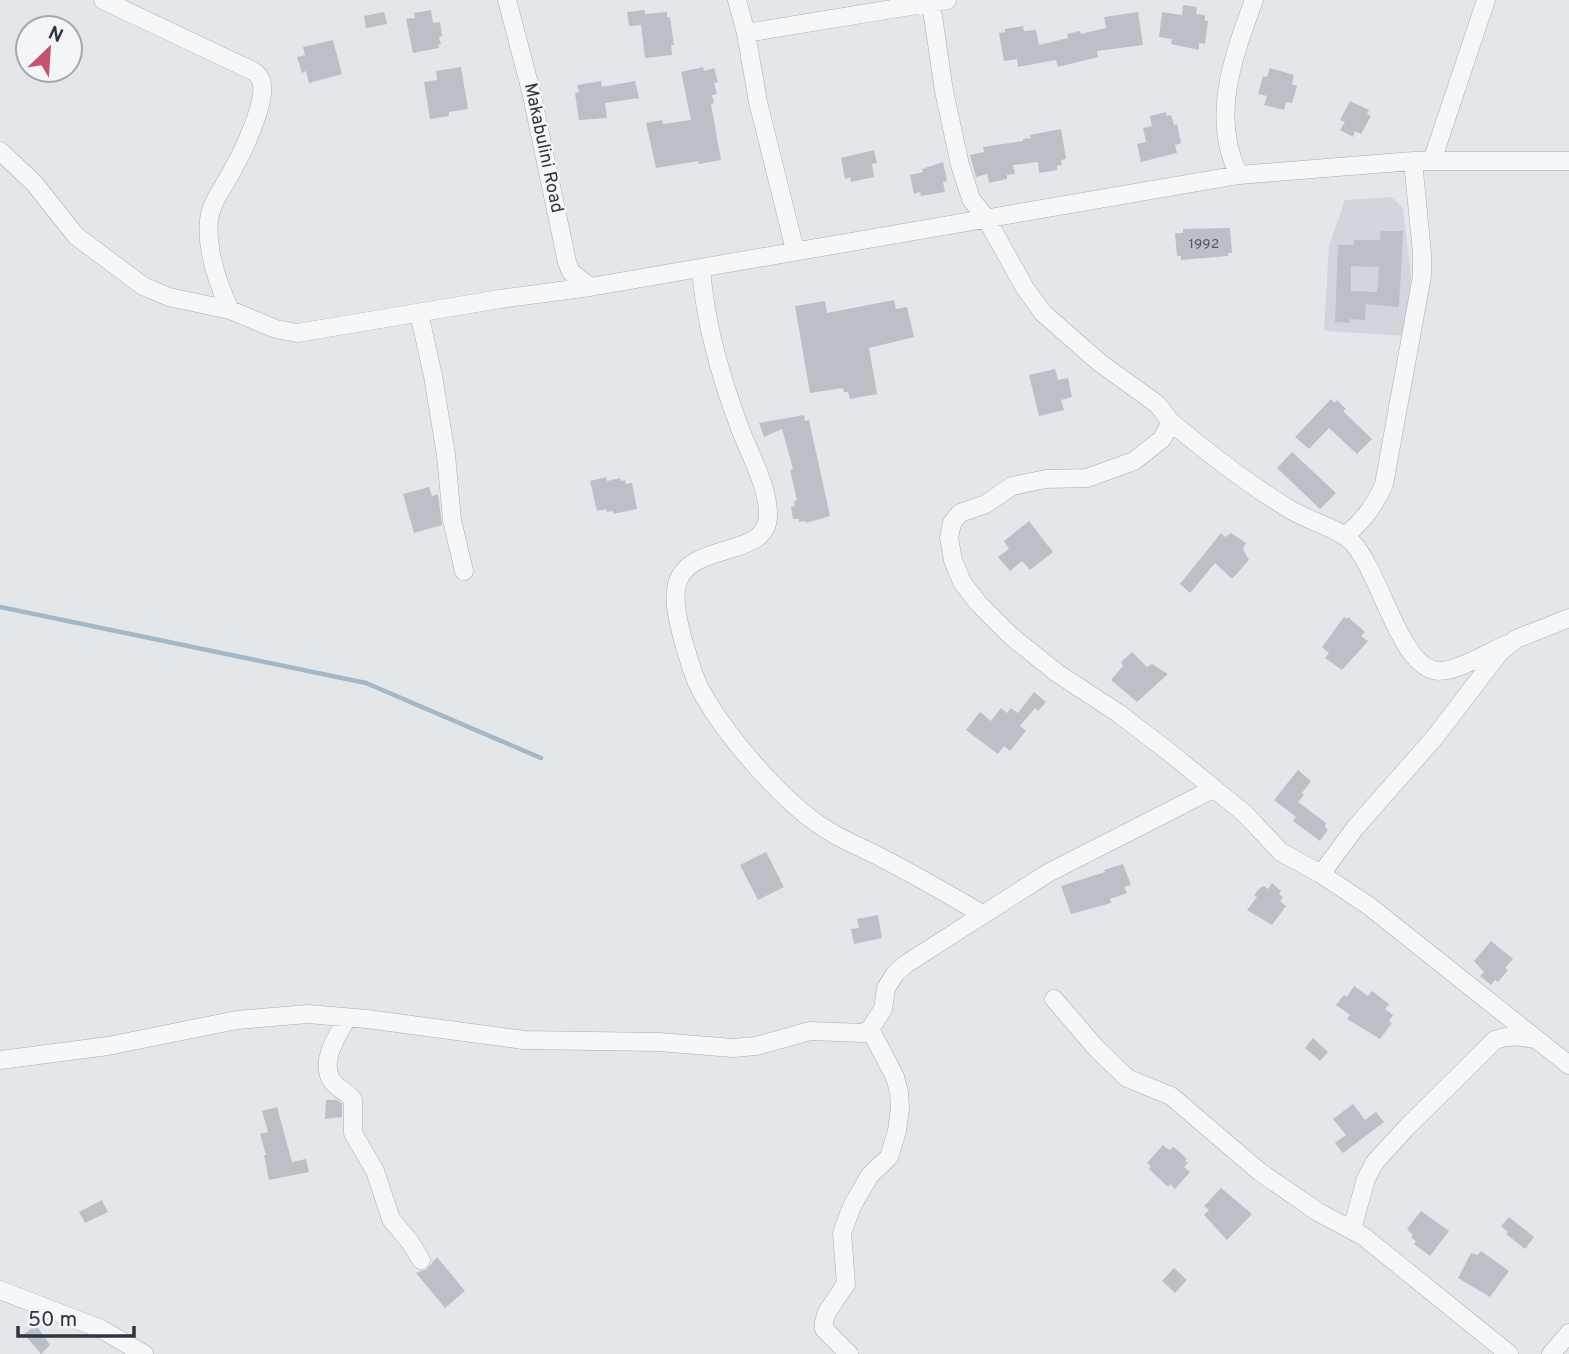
<svg xmlns="http://www.w3.org/2000/svg" width="1569" height="1354" font-family="Overpass,sans-serif">
<rect width="100%" height="100%" fill="#e3e7ea"/>
<path fill="#d2d6dc" d="M1391,197l12,11 8,68 -3,60 -84,-5 5,-85 16,-46z"/>
<g fill="none" stroke-linecap="round" stroke-linejoin="round">
<path stroke="#a2b7c7" stroke-width="4.5" d="M0,607l366,76 175,75"/>
</g>
<path fill="#bbc0c7" fill-rule="evenodd" d="M1183,5l14,2 -1,7 9,1v6h3l-3,23 -6,-1v7l-28,-6 1,-5 -13,-2 3,-25 20,3z
M431,10l2,13 7,-1 2,14 -3,1 2,7 -3,1 1,3 -26,5 -7,-34 9,-1 -1,-5z
M645,10v4l22,-2v5h3l4,28h-3l1,10 -27,3 -4,-33 -12,1 -2,-14z
M384,12l3,12 -21,4 -2,-12z
M1138,12l5,33 -46,6 1,6 -40,10 -2,-7 -38,7 -1,-8 -13,2 -5,-28 6,-1v-3l18,-3 1,5 12,-1 3,15 29,-7 -1,-4 13,-3 1,3 25,-6 -2,-11z
M333,40l9,34 -33,9 -3,-12 -4,2 -5,-16 8,-2 -2,-8z
M461,67l7,42 -19,3v4l-19,3 -6,-37 13,-2 -1,-9z
M703,67l1,4 10,-3 4,14 -4,1 3,11 -5,1 2,8 -3,1 10,56 -22,4 -1,-3 -42,7 -10,-45 16,-3 1,4 28,-4 -10,-48z
M1270,68l24,7 -2,9 5,2 -5,17 -6,-1 -2,8 -20,-5 3,-9 -9,-2 5,-18 4,1z
M601,81l1,6 33,-6 4,17 -34,5 2,15 -28,2 -4,-27 4,-1 -2,-7z
M1350,101l19,9 -2,4 4,2 -10,18 -6,-3 -2,6 -13,-7 5,-8 -5,-2z
M1166,112l1,4 4,-1 3,10 3,-1 4,19 -6,2 2,8 -36,9 -4,-18 9,-2 -3,-14 9,-2 -2,-10z
M1061,129l5,30 -5,1 1,5 -5,1v4l-18,3 -1,-11 -25,3 2,9 -8,1v4l-18,4 -2,-9 -11,3 -6,-22 14,-3 -1,-5 40,-6v-2l8,-1 -1,-3z
M874,150l3,13 -5,1 2,13 -23,5 -1,-5 -5,2 -4,-21z
M943,162l4,19 -4,1 2,10 -24,4 -1,-4 -6,2 -4,-19 13,-3 -1,-3z
M1230,228l2,25h-4v3l-47,4v-4h-4l-2,-23h8v-4z
M1381,231h22l-4,76 -33,-3 -1,16 -15,-1v4l-15,-1 3,-77h16v-5h26zM1351,266l28,1 -2,25 -26,-1z
M894,300l2,9 11,-2 7,30 -45,11 8,46 -27,5 -2,-7h-4l-1,-4 -33,5 -15,-87 30,-5 2,12z
M1055,369l3,11 10,-2 4,19 -11,3 3,10 -25,6 -10,-41z
M1331,399l4,4 2,-3 9,9 -3,2 29,28 -15,15 -28,-26 -20,21 -14,-12z
M804,415l1,6 4,-1 21,96 -24,7v-2l-7,1v-3h-6l-2,-12 4,-1 -1,-5 3,-1 -7,-30 3,-1 -11,-40 -18,8 -5,-14z
M1292,452l44,41 -16,16 -43,-41z
M606,477l1,4 13,-3 1,3 4,-1 1,4 6,-1 5,26 -24,5v-3l-6,1 -1,-3 -9,2 -7,-30z
M429,487l3,9 6,-2 4,31 -28,8 -11,-39z
M1029,521l24,31 -23,18 -8,-9 -12,10 -12,-14 11,-8 -5,-8z
M1221,533l4,4 6,-4 15,10 -3,6 6,11 -17,19 -17,-16 -25,30 -10,-9z
M1344,617l3,2 1,-2 17,15 -4,4 7,5 -26,29 -17,-12 4,-5 -7,-6z
M1132,652l15,15 5,-3 16,10 -31,28 -26,-22 12,-14 -2,-4z
M1034,692l12,10 -8,9 -3,-3 -15,18 6,5 -16,20 -6,-5 -6,8 -32,-24 14,-18 11,9 10,-13 6,5 4,-5 7,5z
M1298,770l13,11 -9,12 2,2 -6,7 28,21 -1,4 3,3 -8,11 -27,-20 3,-4 -22,-17z
M766,852l18,35 -26,13 -18,-35z
M1123,864l8,21 -7,2 3,6 -17,6 1,4 -40,11 -10,-28 44,-14 -1,-2z
M1272,883l9,8 -2,3 4,3 -3,4 6,5 -14,19 -25,-15 10,-13 -3,-2 7,-8 3,-1 4,3z
M878,915l4,23 -28,6 -3,-15 8,-1 -2,-9z
M1491,941l22,18 -8,9 3,2 -10,12 -3,-2 -4,5 -11,-9 4,-4 -10,-11z
M1354,986l14,10 4,-5 17,13 -4,5 8,6 -4,6 3,2 -12,16 -33,-20 3,-4 -14,-10 8,-10 3,2z
M1313,1038l15,14 -8,9 -15,-13z
M326,1100h11l5,4v13l-17,2z
M1353,1104l12,16 11,-8 8,10 -41,31 -8,-10 11,-8 -13,-16z
M277,1107l15,55 14,-3 3,13 -40,8 -5,-25h2l-6,-21 8,-2 -6,-21z
M1163,1145l6,5 5,-3 13,12 -2,2 3,2 -4,4 6,5 -15,17 -5,-5 -2,3 -19,-18 2,-3 -4,-3z
M1221,1188l31,26 -25,26 -23,-25 5,-5 -5,-4z
M102,1200l6,12 -23,11 -6,-11z
M1421,1211l28,20 -19,25 -16,-12 2,-3 -5,-4 2,-2 -6,-6z
M1509,1217l25,20 -9,12 -19,-15 2,-2 -7,-6z
M1481,1251l28,20 -19,26 -32,-19 13,-25 7,2z
M437,1257l28,34 -20,17 -29,-35 11,-4z
M1174,1268l13,12 -12,13 -13,-12z
M36,1325l14,20 -9,9 -17,-20z"/>
<g fill="none" stroke-linecap="round" stroke-linejoin="round">
<g stroke="#a8aeb4" stroke-width="19">
<path id="minor" d="M103,0l150,71c5,3 8,7 9,13 3,21 -19,68 -30,87 -8,16 -21,31 -23,49 -3,30 9,64 21,90
M507,0l24,91 36,171 4,10 19,15
M737,0l9,33 12,69 37,148
M931,3l13,88 16,74 11,34 15,19 39,70 18,25 57,50 57,41 14,18 -9,17 -28,22 -47,17 -41,1 -34,7 -26,18 -26,9 -8,10 -3,15 4,22 9,22 16,21 33,33 46,37 61,40 51,39 75,61 37,39 40,22 48,32 200,159
M746,33l201,-33
M0,151l34,32 42,53 67,50 26,11 61,13 46,19 21,4 203,-34 90,-12 649,-112 174,-14h156
M1432,161l54,-161
M1239,175c-29,-57 -6,-118 15,-175
M701,268c4,55 19,106 38,158 10,28 30,60 29,91 -2,42 -79,24 -91,67 -4,17 1,36 5,52 6,20 11,42 22,60 24,42 79,106 120,132 18,12 37,19 56,29 35,18 68,37 102,57
M419,313l14,63 13,79 6,65 12,51
M1171,422c37,31 78,63 120,88 17,11 48,18 61,32 28,30 46,118 81,128 18,6 57,-19 75,-26
M1345,536c18,-15 30,-30 39,-52l38,-208v-23l-9,-92
M1321,874l34,-46 80,-91 65,-85 16,-13 53,-21
M1054,999l42,49 31,30 44,18 89,76 58,40 45,24 146,118
M347,1018c-9,16 -28,44 -15,63 6,8 16,11 21,19v33l22,38 16,48 19,23 11,18
M0,1060l108,-14 129,-26 71,-6 59,5 157,21 135,2 74,6 23,-2 54,-15 53,2 7,-4 13,-20 3,-21 9,-14 11,-10 142,-91 165,-84
M1352,1229l14,-50 9,-17 32,-35 88,-87c14,-5 24,-4 39,-1
M0,1290l101,39 43,25
M849,1354l-25,-25v-7l3,-10 19,-28 -4,-51 10,-27 18,-31 19,-18 8,-26 3,-23 -1,-16 -4,-15 -25,-48
M1551,1354l18,-21"/>
</g>
<use href="#minor" stroke="#f6f7f9" stroke-width="18"/>
</g>
<g text-anchor="middle" dominant-baseline="central" stroke-width="5" stroke-linejoin="round" paint-order="stroke">
<g font-size="14" fill="#505862">
<text x="1204" y="244">1992</text>
</g>
<g font-size="18" fill="#2c3641" stroke="#f3f5f8">
<text transform="translate(543 148) rotate(78)">Makabulini Road</text>
</g>
</g>
<g transform="translate(49 49) rotate(25)"><circle r="33" fill="#f3f5f8" stroke="#a3a9af" stroke-width="2"/>
<path d="M0-5L12 26L0 18L-12 26Z" fill="#c4546e"/>
<text y="-10" font-size="19" font-weight="bold" text-anchor="middle" fill="#2c3641">N</text>
</g>
<path d="M18 1326v10h116v-10" fill="none" stroke="#2c3641" stroke-width="3.5"/>
<text x="28" y="1326" font-size="21" fill="#2c3641" stroke="#f3f5f8" stroke-width="5" paint-order="stroke">50 m</text>
</svg>
